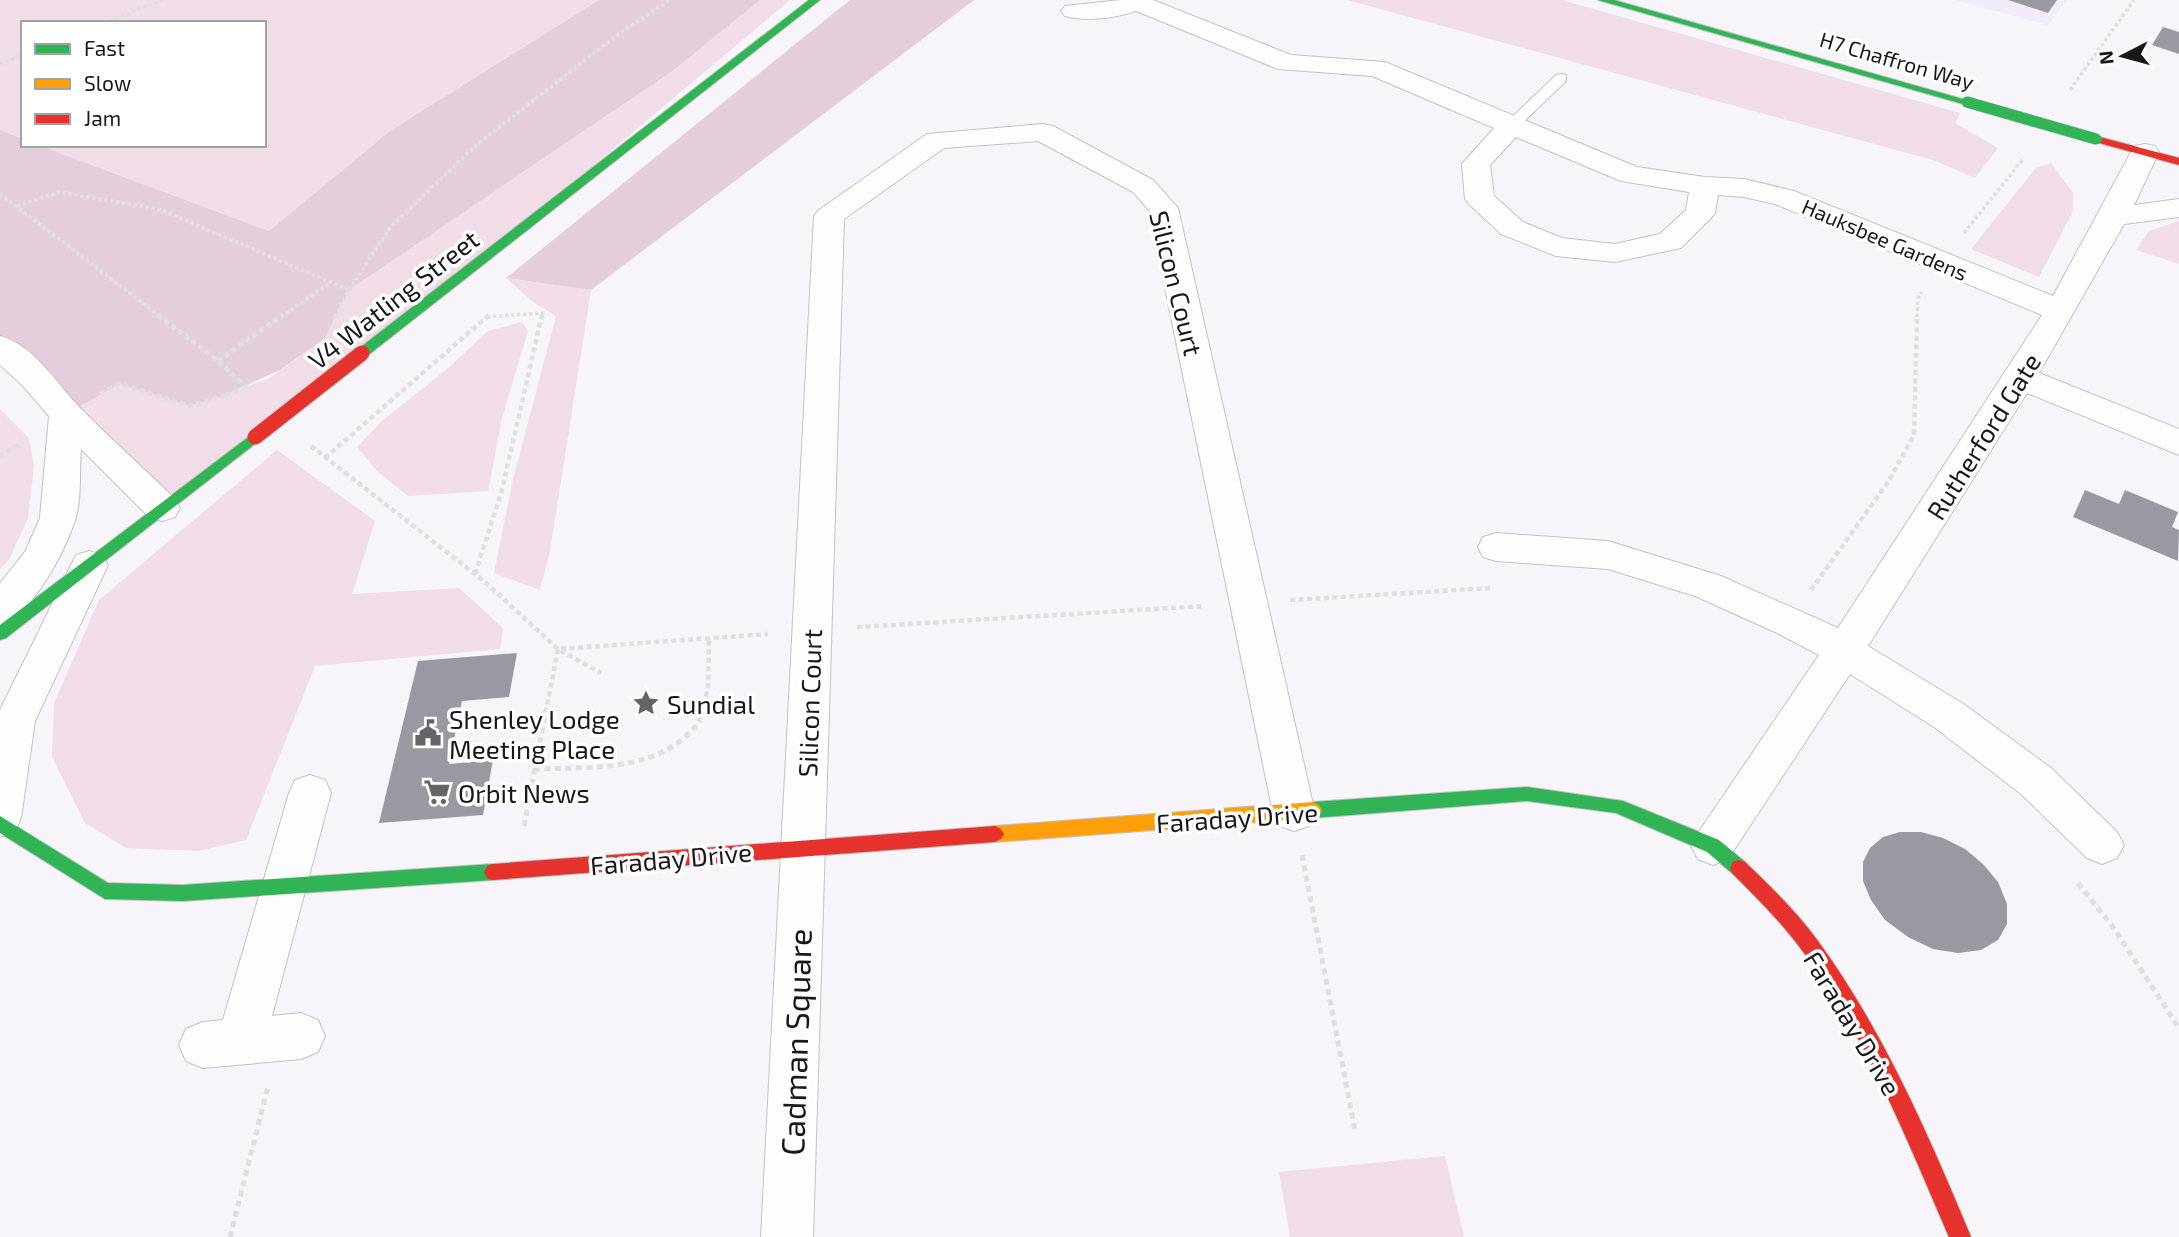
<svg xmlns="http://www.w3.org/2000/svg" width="2179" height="1237" font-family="'Exo 2',sans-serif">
<rect width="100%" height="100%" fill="#f7f4fa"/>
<path fill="#f2ebf9" d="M1955,0h112l-19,25z"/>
<path fill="#f0dde8" d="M0,0h599l-209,131 -121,100 -231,-86h226v-122h-241v116l-23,-9z
M760,0h30l-328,276 -300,232 -96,-94 54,-30 70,22 78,-27 57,-41 24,-48 325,-220z
M1347,0h215l398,113 -5,10 43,25 -23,30 -42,-18z
M2051,163l22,30v18l-34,66 -68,-28 65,-81z
M2179,221v43l-43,-14 13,-19z
M506,278l85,12 -41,261 -10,39 -46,-17 19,-94 43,-163 -23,-14z
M522,322l6,9 -26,87 -14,73 -80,5 -30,-24 -21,-25 26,-27 63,-50 42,-39z
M0,409l29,29 5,28 -6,52 -19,42 -9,9z
M277,450l98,71 -23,73 107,-6 44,40 -3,21 -185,17 -69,174 -47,11 -73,-3 -41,-25 -33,-66 2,-54 45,-103z
M1445,1156l19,81h-174l-11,-65z"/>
<path fill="#e5cedb" d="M599,0h161l-86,70 -325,220 -24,48 -45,32 -55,25 -35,11 -70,-22 -54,30 -66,-67v-217l23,9v6h15l231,86 121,-100z
M850,0h124l-383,290 -85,-12z"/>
<path fill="#9a98a1" d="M2008,0h49l-9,13z
M2163,27l16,5v22l-27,-9z
M2085,490l34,14 6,-14 53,22 -6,15 7,3 -1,31 -105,-44z
M517,653l-8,44 -47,4 -13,63 44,-4 -10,55 -104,8 39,-162z
M1900,832h21l22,6 22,11 18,15 15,18 9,22v20l-9,16 -17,10 -23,3 -25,-4 -25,-12 -23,-17 -14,-20 -8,-19v-19l7,-14 13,-11z"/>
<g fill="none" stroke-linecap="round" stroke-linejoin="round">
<g stroke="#c4c1c7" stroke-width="2">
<path id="lane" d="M1561,74l5,1v6l-50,48h-10v-6l50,-48z"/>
</g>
<g stroke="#c4c1c7" stroke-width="2">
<path id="street" d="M1121,0h32l138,55 94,7 252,105 68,10 39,2 50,12 259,105 78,-144 4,-6 10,-2 10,2 4,6 -25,53 45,-6v18l-55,7 -85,149 140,56v26l-152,-62 -159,253 94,57 89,65 66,64 7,13 -7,13 -15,6 -15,-6 -66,-64 -87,-67 -84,-53 -122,185 -15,6 -15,-6 -7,-13 7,-13 121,-178 -44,-23 -80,-36 -87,-27 -112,-8 -13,-4 -5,-10 5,-10 13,-4 112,8 113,35 117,52 204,-313 -267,-111 -31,-7 -26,-2 -3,18 -5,6 -29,29 -66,14 -59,-6 -55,-22 -31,-29 -5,-6 -3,-35 32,-36 -122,-52 -94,-7 -142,-58c-21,7 -49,11 -71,5l-4,-5 4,-5zM1516,137l105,44 68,11 -3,18 -26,24 -45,10 -53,-6 -39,-16 -29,-26 -4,-31z
M1043,124l10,2 100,54 25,28 137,605 -6,13 -15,5 -15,-5 -6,-13 -124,-603 -16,-18 -95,-51 -94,7 -100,71 -31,1018h-52l53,-1021 5,-6 108,-76z
M0,336c34,9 57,48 80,72 31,31 63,60 95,91l5,9 -5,9 -13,4 -13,-4 -68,-68c-2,22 1,50 -6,71 -10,32 -43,95 -75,105v-42l25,-31 15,-34 9,-102 -27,-31 -22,-20z
M89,551l13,4 6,10 -73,156 -14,97 -6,13 -15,6v-127l76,-155z
M310,775l15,5 6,13 -59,223 29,-3 17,7 7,16 -7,16 -17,7 -98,9 -17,-7 -7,-16 7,-16 17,-7 20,-2 66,-227 6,-13z"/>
</g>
<g stroke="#c4c1c7" stroke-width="2">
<path id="fast" d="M809,0h11l-453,356h-10v-6z
M1598,0h16l359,102 -10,2z
M255,432l5,2 2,3 -2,3 -254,198 -6,2v-15z
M1527,787l96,14 96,39 26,22 3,6 -3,6 -6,2 -6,-2 -26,-22 -91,-39 -89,-12 -214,17 -6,-3 -3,-5 3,-5 6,-3z
M0,816l108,67 75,2 310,-21 6,2 3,6 -3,6 -6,2 -310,21 -78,-2 -105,-66z"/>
</g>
<g stroke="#c4c1c7" stroke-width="2">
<path id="slow" d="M1313,802l6,3 3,5 -3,5 -6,3 -318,24 -6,-3 -3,-5 3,-5 6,-3z"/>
</g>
<g stroke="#c4c1c7" stroke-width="2">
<path id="jam" d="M2096,136l83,22v7l-87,-24v-4z
M995,826l6,3 3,5 -3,5 -6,3 -502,38 -6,-2 -3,-6 3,-6 6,-2z
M1739,860l6,2c26,25 52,50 73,79 65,89 111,195 153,296h-22c-42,-97 -82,-199 -145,-284 -21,-29 -46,-54 -71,-79l-3,-6 3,-6z"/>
</g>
<path stroke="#e0dfe0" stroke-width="3.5" stroke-dasharray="3.5 2.5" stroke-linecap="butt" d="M104,23l58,-23
M0,64l23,-9
M2070,90l64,-90
M0,194l161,123
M17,206l42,-14 100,17 190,81
M1964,233l60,-75
M281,317l50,-35
M335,317l14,-27 40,-61 84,-81 147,-115 50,-33
M487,317l56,-4 -1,4
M1917,317l1,-19 4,-6"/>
<path stroke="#e0dfe0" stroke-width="4.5" stroke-dasharray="5 3.5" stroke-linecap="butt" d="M158,315l60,46 29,27
M335,318l1,-3
M218,361l65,-46
M100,393l20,-9 70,22 35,-11
M311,446l174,136 73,67 210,-15
M0,457l22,-15
M325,458l164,-143
M475,574l27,-84 40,-175
M1811,590l77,-108 26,-47 3,-120
M1290,600l201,-12
M857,627l348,-21
M544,721l14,-72 43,24
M699,721l9,-32 1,-51"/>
<path stroke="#e0dfe0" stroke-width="5" stroke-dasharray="6 4.5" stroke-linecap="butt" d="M534,769c57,-2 130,4 166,-49
M524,826l20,-106
M1302,855l53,275
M2078,883l35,44 66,101
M230,1237l38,-151"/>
<use href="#lane" fill="#fefdfe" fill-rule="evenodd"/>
<use href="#street" fill="#fefdfe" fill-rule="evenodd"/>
<use href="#fast" fill="#30b455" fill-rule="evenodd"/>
<use href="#slow" fill="#ff9f0a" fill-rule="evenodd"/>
<use href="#jam" fill="#e5322d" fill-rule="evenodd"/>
<g stroke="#c4c1c7" stroke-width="12" stroke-linecap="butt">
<path id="fast-bridge" d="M1967,102l129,37"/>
</g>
<g stroke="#c4c1c7" stroke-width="17" stroke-linecap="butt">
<path id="jam-bridge" d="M255,437l107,-84"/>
</g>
<path stroke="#e0dfe0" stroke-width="4.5" stroke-dasharray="5 3.5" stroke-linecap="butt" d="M225,395l19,-7"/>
<use href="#fast-bridge" stroke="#30b455" stroke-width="11"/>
<use href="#jam-bridge" stroke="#e5322d" stroke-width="15"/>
</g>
<defs>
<g id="sight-bare" transform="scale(2.1)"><path d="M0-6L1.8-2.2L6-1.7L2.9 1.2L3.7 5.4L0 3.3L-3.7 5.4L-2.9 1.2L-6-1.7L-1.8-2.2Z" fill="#676469" stroke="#fff" stroke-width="2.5" paint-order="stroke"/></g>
<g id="civic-bare" transform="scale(2.1)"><path d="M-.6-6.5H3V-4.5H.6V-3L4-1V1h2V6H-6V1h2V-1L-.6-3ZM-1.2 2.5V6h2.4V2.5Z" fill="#676469" stroke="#fff" stroke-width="2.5" paint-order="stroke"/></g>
<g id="supermarket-bare" transform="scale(2.1)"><path d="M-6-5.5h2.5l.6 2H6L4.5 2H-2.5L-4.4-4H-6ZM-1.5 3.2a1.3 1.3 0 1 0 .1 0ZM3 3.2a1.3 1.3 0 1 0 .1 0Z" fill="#676469" stroke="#fff" stroke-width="2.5" paint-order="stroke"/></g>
</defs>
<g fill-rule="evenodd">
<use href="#sight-bare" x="646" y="703"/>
<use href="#civic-bare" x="428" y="733"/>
<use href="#supermarket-bare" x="437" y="792"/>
</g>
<g text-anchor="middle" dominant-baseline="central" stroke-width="7" stroke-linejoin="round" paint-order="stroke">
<g font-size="21" fill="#19171b" stroke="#fff">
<text transform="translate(1897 60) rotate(16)">H7 Chaffron Way</text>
<text transform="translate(1885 239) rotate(23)">Hauksbee Gardens</text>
</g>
<g font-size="26" fill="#19171b" stroke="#fff">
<text transform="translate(1177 283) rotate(76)">Silicon Court</text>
<text transform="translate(393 299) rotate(-38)">V4 Watling Street</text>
<text transform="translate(1983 436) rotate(-58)">Rutherford Gate</text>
<text transform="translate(809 703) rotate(-88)">Silicon Court</text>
<text transform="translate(1237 817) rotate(-4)">Faraday Drive</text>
<text transform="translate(671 858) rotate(-5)">Faraday Drive</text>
<text transform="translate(1853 1023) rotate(59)">Faraday Drive</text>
</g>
<g font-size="26" fill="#19171b" stroke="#fff" text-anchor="start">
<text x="667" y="703">Sundial</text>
<text x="449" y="718">Shenley Lodge<tspan x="449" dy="30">Meeting Place</tspan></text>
<text x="458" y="792">Orbit News</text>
</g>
<g font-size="32" fill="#19171b" stroke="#fff">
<text transform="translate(795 1042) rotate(-88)">Cadman Square</text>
</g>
</g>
<rect x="21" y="21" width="245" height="126" fill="#ffffff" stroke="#a3a2a4" stroke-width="2"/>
<rect x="35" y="44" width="35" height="10" fill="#30b455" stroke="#a3a2a4" stroke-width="2"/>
<text x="84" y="56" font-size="21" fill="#19171b">Fast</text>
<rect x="35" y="79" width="35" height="10" fill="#ff9f0a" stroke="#a3a2a4" stroke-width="2"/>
<text x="84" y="91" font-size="21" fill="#19171b">Slow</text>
<rect x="35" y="114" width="35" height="10" fill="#e5322d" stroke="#a3a2a4" stroke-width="2"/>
<text x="84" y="126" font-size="21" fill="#19171b">Jam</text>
<g transform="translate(2123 56) rotate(264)" stroke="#ffffff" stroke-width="5" paint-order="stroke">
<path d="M0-5L12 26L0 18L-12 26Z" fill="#19171b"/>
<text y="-10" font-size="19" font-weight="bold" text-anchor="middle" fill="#19171b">N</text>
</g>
</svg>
